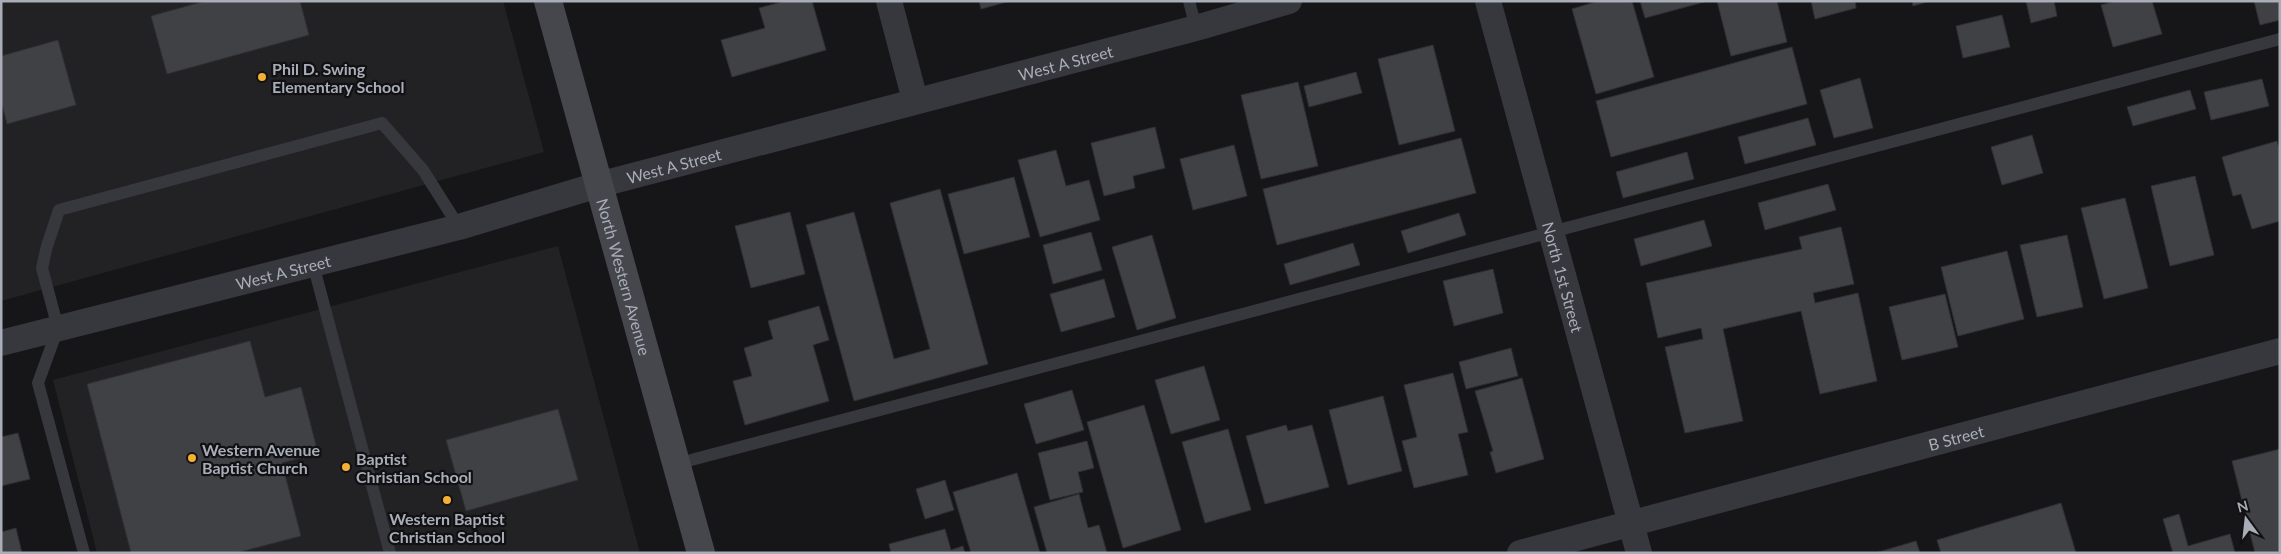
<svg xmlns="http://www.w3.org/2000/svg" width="2281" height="554" font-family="Lato,sans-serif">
<rect width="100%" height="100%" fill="#161618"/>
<path fill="#222225" d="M1,1h502l41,151 -543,149z
M558,246l82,307h-543l-44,-173z"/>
<path fill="#404145" stroke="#303034" d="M205,1h95l9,34 -142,39 -16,-58z
M785,1h27l14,49 -94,27 -11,-37 44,-12 -6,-20z
M979,1h31l-29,8z
M1598,1h34l22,76 -58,17 -24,-85z
M1640,1h68l-63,17z
M1717,1h60l10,41 -56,14z
M1811,1h44l1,7 -41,11z
M1912,1h18l-17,5z
M2026,1h28l3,15 -26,7z
M2116,1h36l10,33 -49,13 -12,-42z
M2254,1h26v19l-20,5z
M2002,15l8,32 -47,11 -7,-32z
M58,40l18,65 -69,19 -6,-23v-45z
M1433,45l22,86 -56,14 -21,-86z
M1792,47l15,57 -196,53 -15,-56z
M1356,72l6,21 -53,14 -5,-21z
M1860,78l13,50 -39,10 -14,-48z
M2262,79l7,27 -58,14 -7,-28z
M1298,82l20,84 -57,13 -20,-84z
M2190,90l6,19 -63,17 -6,-19z
M1808,118l8,27 -71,19 -7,-27z
M1155,127l10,41 -32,8 2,12 -31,8 -13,-53z
M2032,135l11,38 -41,12 -11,-38z
M1461,138l15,55 -199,52 -14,-56z
M2277,141l3,10v70l-28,8 -11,-35 -8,2 -11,-39z
M1234,145l13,51 -54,14 -13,-51z
M1056,150l10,36 23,-6 11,40 -60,17 -22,-77z
M1687,152l7,27 -71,19 -7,-26z
M2195,176l19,79 -44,11 -19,-80z
M1014,177l16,60 -66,17 -16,-60z
M1828,184l8,26 -71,20 -7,-27z
M940,189l48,175 -134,37 -48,-176 48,-13 40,147 36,-10 -40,-146z
M2125,198l23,90 -44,11 -23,-91z
M790,212l15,62 -54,14 -16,-62z
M1459,213l7,22 -58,18 -7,-22z
M1704,220l8,26 -71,20 -7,-27z
M1841,227l13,57 -41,9 2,10 43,-10 19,88 -57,13 -19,-83 -78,18 20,92 -58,12 -20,-86 38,-8 -2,-11 -43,10 -12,-55 156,-34 -3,-12z
M1091,232l11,38 -49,14 -10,-39z
M1152,235l24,83 -39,12 -25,-83z
M2067,235l16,72 -46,10 -17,-72z
M1353,243l7,22 -70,20 -6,-21z
M2007,251l17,68 -66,17 -17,-69z
M1493,269l10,44 -49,13 -11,-45z
M1104,279l11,38 -54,15 -11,-38z
M1945,294l13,53 -56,13 -13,-53z
M819,306l10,34 -16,5 16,56 -84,24 -12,-44 19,-5 -8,-28 29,-9 -5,-18z
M250,341l15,56 36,-10 17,66 -36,10 19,73 -65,17h-105l-44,-169z
M1511,348l7,28 -52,13 -7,-27z
M1204,366l16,54 -49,14 -16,-54z
M1453,373l15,59 -10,2 10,41 -54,13 -12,-47 15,-4 -13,-52z
M1522,378l22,81 -48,14 -6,-21 3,-1 -18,-60z
M1072,390l12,40 -48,14 -12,-40z
M1383,396l19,75 -54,14 -19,-75z
M1144,405l37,125 -58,18 -36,-126z
M558,409l20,71 -112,31 -20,-71z
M1286,425l2,6 24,-6 17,62 -64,17 -19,-68z
M1228,429l23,81 -46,13 -23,-81z
M18,433l12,46 -29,7v-49z
M1087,441l7,27 -16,4 5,20 -33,8 -12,-47z
M2280,449v104h-25l-23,-92z
M1017,473l23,80h-69l-18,-61z
M945,480l9,30 -29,9 -9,-30z
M1079,494l9,34 11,-3 8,28h-60l-13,-46z
M2061,503l15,50h-135l-4,-13z
M2179,514l9,32 42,-12 5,19h-62l-10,-34z
M16,528l6,25h-21v-21z
M945,529l6,21 12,-4 2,7h-74l-2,-9z
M1916,541l4,12h-45z"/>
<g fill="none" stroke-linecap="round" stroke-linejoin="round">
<path stroke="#37383d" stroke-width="12" d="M1189,1l7,27
M313,264l77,289
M676,464l1604,-425
M84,553l-46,-170 20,-55 -16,-60 5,-22 12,-36 323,-87 41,47 36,57"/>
<g stroke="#37383d" stroke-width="26">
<path d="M889,1l26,99"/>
<path id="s1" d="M1488,1l151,552"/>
<path id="s2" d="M1,343l458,-116 139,-42 598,-157 93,-27"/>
<path id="s3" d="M1520,553l760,-202"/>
</g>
<path stroke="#45474d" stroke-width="28" id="s4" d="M548,1l153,552"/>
</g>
<g fill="#f2b134" stroke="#111113" stroke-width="2">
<circle cx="262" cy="77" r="5"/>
<circle cx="192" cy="458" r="5"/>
<circle cx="346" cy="467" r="5"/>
<circle cx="447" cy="500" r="5"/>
</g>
<g text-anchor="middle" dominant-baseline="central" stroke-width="4.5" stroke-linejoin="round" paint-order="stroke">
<g font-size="16" fill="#a8adb8" stroke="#111113">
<text stroke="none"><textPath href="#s2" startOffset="1101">West A Street</textPath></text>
<text stroke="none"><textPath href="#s2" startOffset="696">West A Street</textPath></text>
<text stroke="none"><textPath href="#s2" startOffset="291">West A Street</textPath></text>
<text stroke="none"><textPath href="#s4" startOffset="286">North Western Avenue</textPath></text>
<text stroke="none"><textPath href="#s1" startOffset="286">North 1st Street</textPath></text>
<text stroke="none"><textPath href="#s3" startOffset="451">B Street</textPath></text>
</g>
<g font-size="16" font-weight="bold" fill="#a8adb8" stroke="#111113" text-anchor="start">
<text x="272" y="68">Phil D. Swing<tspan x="272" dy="18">Elementary School</tspan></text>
<text x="202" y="449">Western Avenue<tspan x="202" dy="18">Baptist Church</tspan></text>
<text x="356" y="458">Baptist<tspan x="356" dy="18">Christian School</tspan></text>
<text x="447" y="518" text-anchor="middle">Western Baptist<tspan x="447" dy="18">Christian School</tspan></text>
</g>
</g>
<rect width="2281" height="554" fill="none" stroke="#a8adb8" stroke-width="5"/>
<g transform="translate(2246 519) rotate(345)" stroke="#111113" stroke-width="4" paint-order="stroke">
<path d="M0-4L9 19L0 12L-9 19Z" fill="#a8adb8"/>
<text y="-8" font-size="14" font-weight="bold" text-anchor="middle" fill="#a8adb8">N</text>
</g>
</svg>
